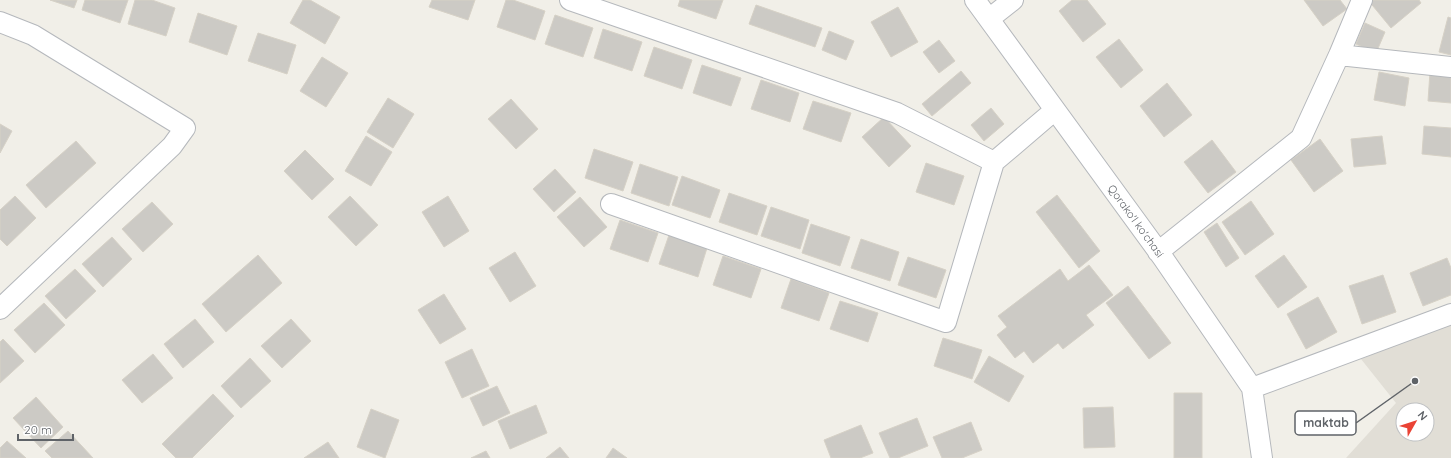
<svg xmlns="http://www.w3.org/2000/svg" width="1451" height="458" font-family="Quicksand,sans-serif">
<rect width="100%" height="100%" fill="#f1efe8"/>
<path fill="#e1ded6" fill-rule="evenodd" d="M1451,324v134h-105l50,-55 -35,-44zM1403,410h24v24h-24z"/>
<path fill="#cccac5" stroke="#d6d1c6" d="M50,0h27l-3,8z
M85,0h43l-8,23 -38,-13z
M135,0h17l23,8 -9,28 -38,-12z
M303,0h7l30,17 -15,27 -35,-21z
M432,0h43l-7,20 -39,-13z
M506,0h7l32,11 -10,29 -38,-13z
M680,0h43l-7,19 -38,-13z
M1072,0h15l19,24 -23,18 -24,-31z
M1304,0h36l7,9 -24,17z
M1368,0h51l2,3 -30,25z
M756,5l66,23 -7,19 -66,-23z
M898,7l20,35 -27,15 -20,-35z
M198,13l39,13 -10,29 -38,-13z
M555,15l38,13 -10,29 -38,-13z
M1448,17l3,1v37l-12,-3z
M1365,23l20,9 -9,21 -20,-9z
M603,29l39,13 -10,29 -38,-13z
M829,31l25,10 -8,19 -24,-10z
M258,33l38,12 -9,29 -39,-13z
M1119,39l24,31 -22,18 -25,-31z
M939,40l16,21 -16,12 -16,-21z
M654,47l38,13 -10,29 -38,-13z
M322,57l26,16 -22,34 -26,-16z
M702,65l39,13 -10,28 -38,-13z
M961,71l10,12 -39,33 -10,-12z
M1379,72l30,6 -4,28 -31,-6z
M1430,72l21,2v29l-23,-2z
M761,80l38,13 -9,29 -39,-13z
M1167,83l25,32 -28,22 -24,-31z
M388,98l26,16 -21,34 -26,-16z
M511,99l27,30 -22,20 -28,-30z
M813,101l38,12 -10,29 -38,-13z
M991,108l13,16 -20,17 -13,-16z
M884,117l27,29 -22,21 -27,-30z
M0,124l12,7 -12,22z
M1424,126l27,2v29l-29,-3z
M366,136l26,16 -21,34 -26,-15z
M1382,136l4,28 -32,3 -3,-28z
M1320,139l23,32 -29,21 -23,-32z
M1212,140l24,32 -28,21 -24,-31z
M76,141l20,22 -50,45 -20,-23z
M594,149l39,13 -10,29 -38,-13z
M305,150l29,29 -22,21 -28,-29z
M926,163l38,13 -10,29 -38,-13z
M640,164l38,13 -9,29 -38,-13z
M555,169l21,23 -22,20 -21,-23z
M682,176l38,14 -10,28 -38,-13z
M729,193l38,13 -10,29 -38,-13z
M1057,195l43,56 -21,17 -43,-56z
M15,196l21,22 -29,28 -7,-7v-29z
M350,196l28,29 -22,21 -28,-29z
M448,196l21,35 -25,16 -22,-35z
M580,197l27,30 -23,20 -27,-30z
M1251,201l23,33 -29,21 -23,-33z
M152,202l21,22 -30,28 -21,-23z
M771,207l38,13 -9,29 -39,-13z
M620,220l38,13 -10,29 -38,-13z
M1217,223l22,35 -13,9 -22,-35z
M811,224l39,13 -10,29 -38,-13z
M669,235l38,13 -9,29 -39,-13z
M112,237l20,22 -29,28 -21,-23z
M861,239l38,13 -9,29 -39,-13z
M515,252l21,34 -26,16 -21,-34z
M258,255l24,28 -56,49 -24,-28z
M1284,255l23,32 -29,21 -23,-32z
M723,256l38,13 -10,29 -38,-13z
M908,257l38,13 -10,28 -38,-13z
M1447,258l4,10v27l-28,11 -13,-33z
M1089,265l24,30 -27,20 8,10 -31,24 -5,-6 -25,20 -9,-12 -9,7 -18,-23 10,-8 -9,-11 62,-47 8,12z
M75,269l21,22 -30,28 -21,-23z
M1383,275l13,37 -34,12 -13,-38z
M791,279l38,14 -10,28 -38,-13z
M1128,286l43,57 -22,16 -43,-56z
M444,294l22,35 -26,15 -22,-34z
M1318,297l19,35 -31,17 -19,-35z
M840,301l38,12 -10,29 -38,-13z
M44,303l21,22 -30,28 -21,-23z
M195,319l19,23 -31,26 -19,-24z
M291,319l20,22 -29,27 -21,-22z
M943,338l39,12 -10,29 -38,-13z
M3,339l21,22 -24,22v-41z
M472,349l17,37 -27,12 -17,-36z
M153,354l20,24 -31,25 -20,-23z
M989,356l35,20 -15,26 -35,-20z
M250,358l21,23 -30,27 -20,-22z
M497,386l13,27 -27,13 -13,-28z
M1174,393h28v65h-28z
M213,394l21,22 -42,42h-16l-14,-14z
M36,397l27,30 -22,21 -28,-30z
M536,405l11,28 -37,16 -12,-28z
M1113,407l2,40 -31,1 -1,-40z
M371,409l28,11 -14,38 -28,-11z
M917,418l11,28 -30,12h-8l-11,-25z
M971,422l11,28 -20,8h-20l-9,-21z
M861,425l12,28 -13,5h-29l-7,-18z
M68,431l25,27h-41l-7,-7z
M7,441l19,17h-26v-10z
M328,442l11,16h-35z
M560,447l9,11h-23z
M613,448l14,10h-21z
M486,451l4,7h-19z"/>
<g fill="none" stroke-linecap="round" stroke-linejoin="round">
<g stroke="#b5b8bc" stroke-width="22">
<path id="minor" d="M570,0l327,113 97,49 61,-52
M975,0l188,258 89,130 10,70
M989,19l24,-19
M0,22l33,13 152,93 -13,18 -172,163
M1339,55l112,12
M611,204l335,118 48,-160
M1158,252l143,-114 38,-83 23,-55
M1252,388l199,-74"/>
</g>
<use href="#minor" stroke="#fff" stroke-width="20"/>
</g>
<g text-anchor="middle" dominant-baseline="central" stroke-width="3" stroke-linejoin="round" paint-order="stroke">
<g font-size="11" fill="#5f6368" stroke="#fff">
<text transform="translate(1136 221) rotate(54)">Qorako'l ko'chasi</text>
</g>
</g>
<path fill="none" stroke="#5f6368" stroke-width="1.5" d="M1415 381L1356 423"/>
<circle fill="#5f6368" stroke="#fff" stroke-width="1.5" cx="1415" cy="381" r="4"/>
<rect fill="#fff" stroke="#5f6368" stroke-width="1.5" x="1295" y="411" width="61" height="24" rx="4"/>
<g font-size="12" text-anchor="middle" font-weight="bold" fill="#5f6368">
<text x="1326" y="427">maktab</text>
</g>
<g transform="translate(1415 422) rotate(51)"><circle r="19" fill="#ffffff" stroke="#bfc1c3"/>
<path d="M0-3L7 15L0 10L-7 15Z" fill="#ea4335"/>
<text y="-6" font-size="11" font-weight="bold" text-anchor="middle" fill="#5f6368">N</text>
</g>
<path d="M18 434v6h55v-6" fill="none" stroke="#5f6368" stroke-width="2"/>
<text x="24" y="434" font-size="12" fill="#5f6368" stroke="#ffffff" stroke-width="3" paint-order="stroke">20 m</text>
</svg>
